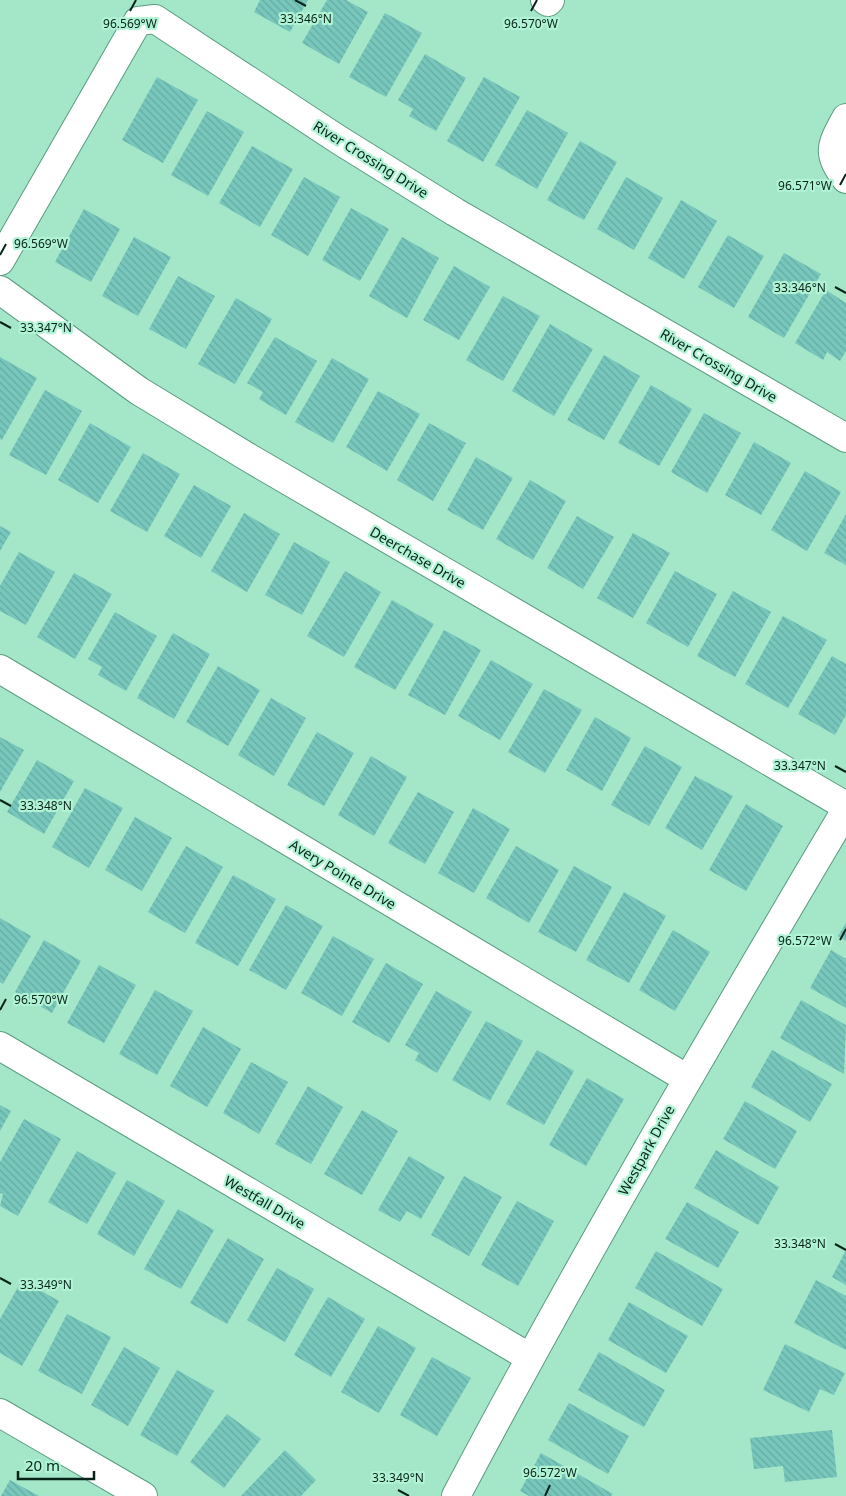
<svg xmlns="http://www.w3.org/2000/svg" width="846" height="1496" font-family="'Noto Sans',sans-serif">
<defs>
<pattern id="building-back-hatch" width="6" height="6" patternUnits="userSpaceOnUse" patternTransform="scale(1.25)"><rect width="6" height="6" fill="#78c7bc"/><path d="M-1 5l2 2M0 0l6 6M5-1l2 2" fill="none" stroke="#66aba1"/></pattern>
</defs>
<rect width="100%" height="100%" fill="#a3e6c8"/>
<path fill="url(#building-back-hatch)" d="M260,0h48l-18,32 -36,-20z
M327,0h19l22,12 -29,52 -37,-21z
M385,13l37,20 -36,64 -37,-20z
M425,54l41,24 -30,53 -27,-15 4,-7 -15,-9z
M157,77l41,23 -35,63 -41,-23z
M484,77l36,20 -37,65 -36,-21z
M527,110l41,23 -31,56 -42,-24z
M207,111l37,21 -36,64 -37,-21z
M580,141l37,21 -33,58 -37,-20z
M252,146l41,23 -33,58 -41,-24z
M304,177l36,20 -32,59 -37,-21z
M626,177l37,21 -29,52 -37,-21z
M681,200l36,21 -33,58 -36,-21z
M351,208l38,21 -29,52 -38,-21z
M84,209l36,20 -29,53 -36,-20z
M728,235l36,21 -30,52 -36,-21z
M134,237l37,20 -33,59 -36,-20z
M402,237l37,21 -32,60 -38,-22z
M784,253l37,21 -37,64 -36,-21z
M454,266l36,21 -31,53 -36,-20z
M178,276l37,20 -29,53 -37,-20z
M826,290l20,13v48l-6,10 -13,-9 -4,8 -28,-17z
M503,296l37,20 -37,65 -37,-21z
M236,298l36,21 -37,65 -37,-20z
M550,324l43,25 -39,67 -42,-25z
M275,337l42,24 -31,54 -27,-16 4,-7 -16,-9z
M604,355l36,21 -36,64 -37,-20z
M0,357l37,21 -35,62 -2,-1z
M332,358l37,21 -36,64 -38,-21z
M651,385l41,24 -33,57 -41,-23z
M45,390l37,21 -36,64 -37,-20z
M378,391l42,23 -33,57 -41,-24z
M704,413l37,20 -34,60 -36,-21z
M90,423l41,24 -33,56 -40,-23z
M429,423l37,20 -33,58 -36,-21z
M754,442l37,21 -30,52 -36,-20z
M143,453l37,21 -33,58 -37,-21z
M476,457l37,21 -30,52 -36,-20z
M805,471l36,21 -34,59 -36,-21z
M530,480l36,21 -33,59 -37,-21z
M194,485l37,21 -30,52 -37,-22z
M244,513l36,21 -33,58 -36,-21z
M846,514v51l-22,-12z
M577,516l37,21 -31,52 -36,-21z
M0,526l11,6 -11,19z
M633,533l37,20 -37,65 -36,-20z
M294,542l36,20 -28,53 -37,-20z
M19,552l36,20 -29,53 -26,-14v-25z
M345,571l36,21 -37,65 -37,-21z
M675,571l42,23 -29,53 -42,-24z
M74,573l38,21 -37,65 -38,-22z
M733,591l38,21 -36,65 -38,-21z
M392,600l42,24 -39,66 -41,-23z
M115,612l42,24 -31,55 -28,-16 4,-8 -14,-8z
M783,616l44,24 -39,68 -43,-24z
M444,630l37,20 -36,65 -37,-20z
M173,633l37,21 -36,65 -37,-21z
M832,656l14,8v51l-11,20 -37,-21z
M491,660l42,24 -33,56 -42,-24z
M218,666l42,24 -32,56 -42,-24z
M544,689l38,21 -37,63 -37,-21z
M271,698l35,20 -32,58 -36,-21z
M595,717l36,21 -29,53 -36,-21z
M317,732l37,21 -30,53 -37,-21z
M0,737l24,13 -24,42z
M645,746l37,21 -33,59 -38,-21z
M371,756l36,21 -33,59 -36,-21z
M37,760l37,21 -30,53 -37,-22z
M695,776l38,20 -31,54 -37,-22z
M85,788l38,20 -34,60 -37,-21z
M418,792l36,20 -29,52 -37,-21z
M746,804l37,22 -37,65 -37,-21z
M473,808l37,21 -36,64 -36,-20z
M135,817l37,21 -30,53 -37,-21z
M186,846l37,21 -38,66 -37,-21z
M516,846l43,24 -30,53 -43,-25z
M574,866l38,21 -36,65 -38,-20z
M233,875l43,24 -38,67 -43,-23z
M624,892l42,24 -37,67 -43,-23z
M286,905l37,21 -37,64 -37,-20z
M0,918l31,18 -28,48 -3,-2z
M846,923v18l-8,-5z
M673,930l37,22 -35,59 -36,-21z
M333,936l41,23 -32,57 -41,-23z
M44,940l37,21 -29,52 -37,-21z
M831,950l15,9v49l-36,-20z
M386,963l37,21 -34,59 -37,-21z
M99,965l37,20 -32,58 -37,-20z
M155,990l38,21 -36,64 -38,-21z
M436,991l36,21 -35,61 -22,-13 4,-7 -14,-8z
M801,1000l45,25 -2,49 -64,-36z
M486,1021l37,20 -33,60 -38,-21z
M203,1027l38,22 -34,58 -37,-21z
M537,1050l37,21 -30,54 -38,-21z
M772,1050l60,34 -22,38 -59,-35z
M251,1062l37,20 -29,52 -36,-21z
M587,1078l37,21 -38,67 -37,-21z
M308,1086l35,21 -32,57 -36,-20z
M745,1101l52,30 -22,38 -52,-30z
M0,1105l11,6 -11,20z
M362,1110l36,21 -36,64 -38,-21z
M24,1119l37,20 -43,77 -18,-10 3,-12 -3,-1v-31z
M716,1150l63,37 -21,38 -64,-37z
M77,1151l39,22 -29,51 -39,-22z
M409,1156l36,21 -24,42 -14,-8 -7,11 -22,-12z
M464,1176l38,21 -33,59 -38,-21z
M127,1180l38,21 -31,55 -37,-22z
M517,1201l37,20 -36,65 -37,-21z
M687,1202l52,30 -21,36 -53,-29z
M178,1209l36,21 -33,59 -37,-20z
M228,1238l36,21 -37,65 -37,-21z
M846,1250v35l-14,-8z
M656,1251l67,38 -21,37 -67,-38z
M277,1268l37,21 -29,53 -38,-22z
M22,1280l37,21 -37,65 -22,-13v-34z
M816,1280l30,16v54l-52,-27z
M328,1297l37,22 -34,58 -37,-22z
M629,1302l59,34 -22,37 -58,-33z
M67,1314l44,23 -29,57 -44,-23z
M378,1326l38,22 -37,65 -38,-21z
M785,1344l60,29 -11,22 -14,-6 -11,23 -46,-22z
M124,1347l36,21 -32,58 -37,-21z
M599,1352l66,38 -21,37 -66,-37z
M432,1357l39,21 -34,58 -37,-21z
M177,1370l37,21 -37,65 -37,-21z
M569,1403l60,33 -21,38 -60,-34z
M227,1414l34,25 -37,49 -34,-26z
M832,1430l5,47 -52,5 -2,-16 -29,3 -4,-31z
M285,1450l31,30 -15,16h-60z
M541,1453l72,41 -2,2h-82l-9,-5z
M10,1480l29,16h-38z"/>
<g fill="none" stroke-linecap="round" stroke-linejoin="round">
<g stroke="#5b9c81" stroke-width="30">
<path id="minor" d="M545,0l3,2 2,-2
M846,118c-15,28 -20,34 0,61
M0,261l138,-240 17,-2 184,121 116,72 391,226
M0,290l139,101 112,68 595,347
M0,669l686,409
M0,1046l529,311
M0,1413l143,83
M456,1496c123,-233 256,-460 390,-686"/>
</g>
<use href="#minor" stroke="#fff" stroke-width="28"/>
</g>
<path fill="none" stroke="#082419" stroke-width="2" d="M295,0l11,6M130,11l6,-11M531,11l6,-11M840,185l6,-11M0,255l6,-11M835,287l11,6M0,322l11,6M835,766l11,6M0,800l11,6M840,940l6,-11M0,1010l6,-11M835,1244l11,6M0,1278l11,6M398,1490l11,6M545,1496l5,-11"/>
<g text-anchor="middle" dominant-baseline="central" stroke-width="4.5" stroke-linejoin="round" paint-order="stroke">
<g font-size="14" fill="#082419" stroke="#b0f3d5">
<text transform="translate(371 159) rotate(32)">River Crossing Drive</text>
<text transform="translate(719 365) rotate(30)">River Crossing Drive</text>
<text transform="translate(418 557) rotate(30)">Deerchase Drive</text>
<text transform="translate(343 874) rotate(31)">Avery Pointe Drive</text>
<text transform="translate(646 1150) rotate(-61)">Westpark Drive</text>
<text transform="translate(265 1202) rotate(30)">Westfall Drive</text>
</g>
</g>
<g font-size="12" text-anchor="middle" fill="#082419" stroke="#b0f3d5" stroke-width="4.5" stroke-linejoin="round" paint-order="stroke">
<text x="306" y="23">33.346°N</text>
<text x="130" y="28">96.569°W</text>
<text x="531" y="28">96.570°W</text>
<text x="805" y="190">96.571°W</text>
<text x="41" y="248">96.569°W</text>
<text x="800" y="292">33.346°N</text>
<text x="46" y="332">33.347°N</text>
<text x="800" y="770">33.347°N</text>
<text x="46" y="810">33.348°N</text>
<text x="805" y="945">96.572°W</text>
<text x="41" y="1004">96.570°W</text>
<text x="800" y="1248">33.348°N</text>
<text x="46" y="1289">33.349°N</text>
<text x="550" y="1477">96.572°W</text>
<text x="398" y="1482">33.349°N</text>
</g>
<path d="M18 1471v8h76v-8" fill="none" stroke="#082419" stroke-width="2.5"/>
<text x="25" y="1471" font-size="15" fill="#082419" stroke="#b0f3d5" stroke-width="4" paint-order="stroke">20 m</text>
</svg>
